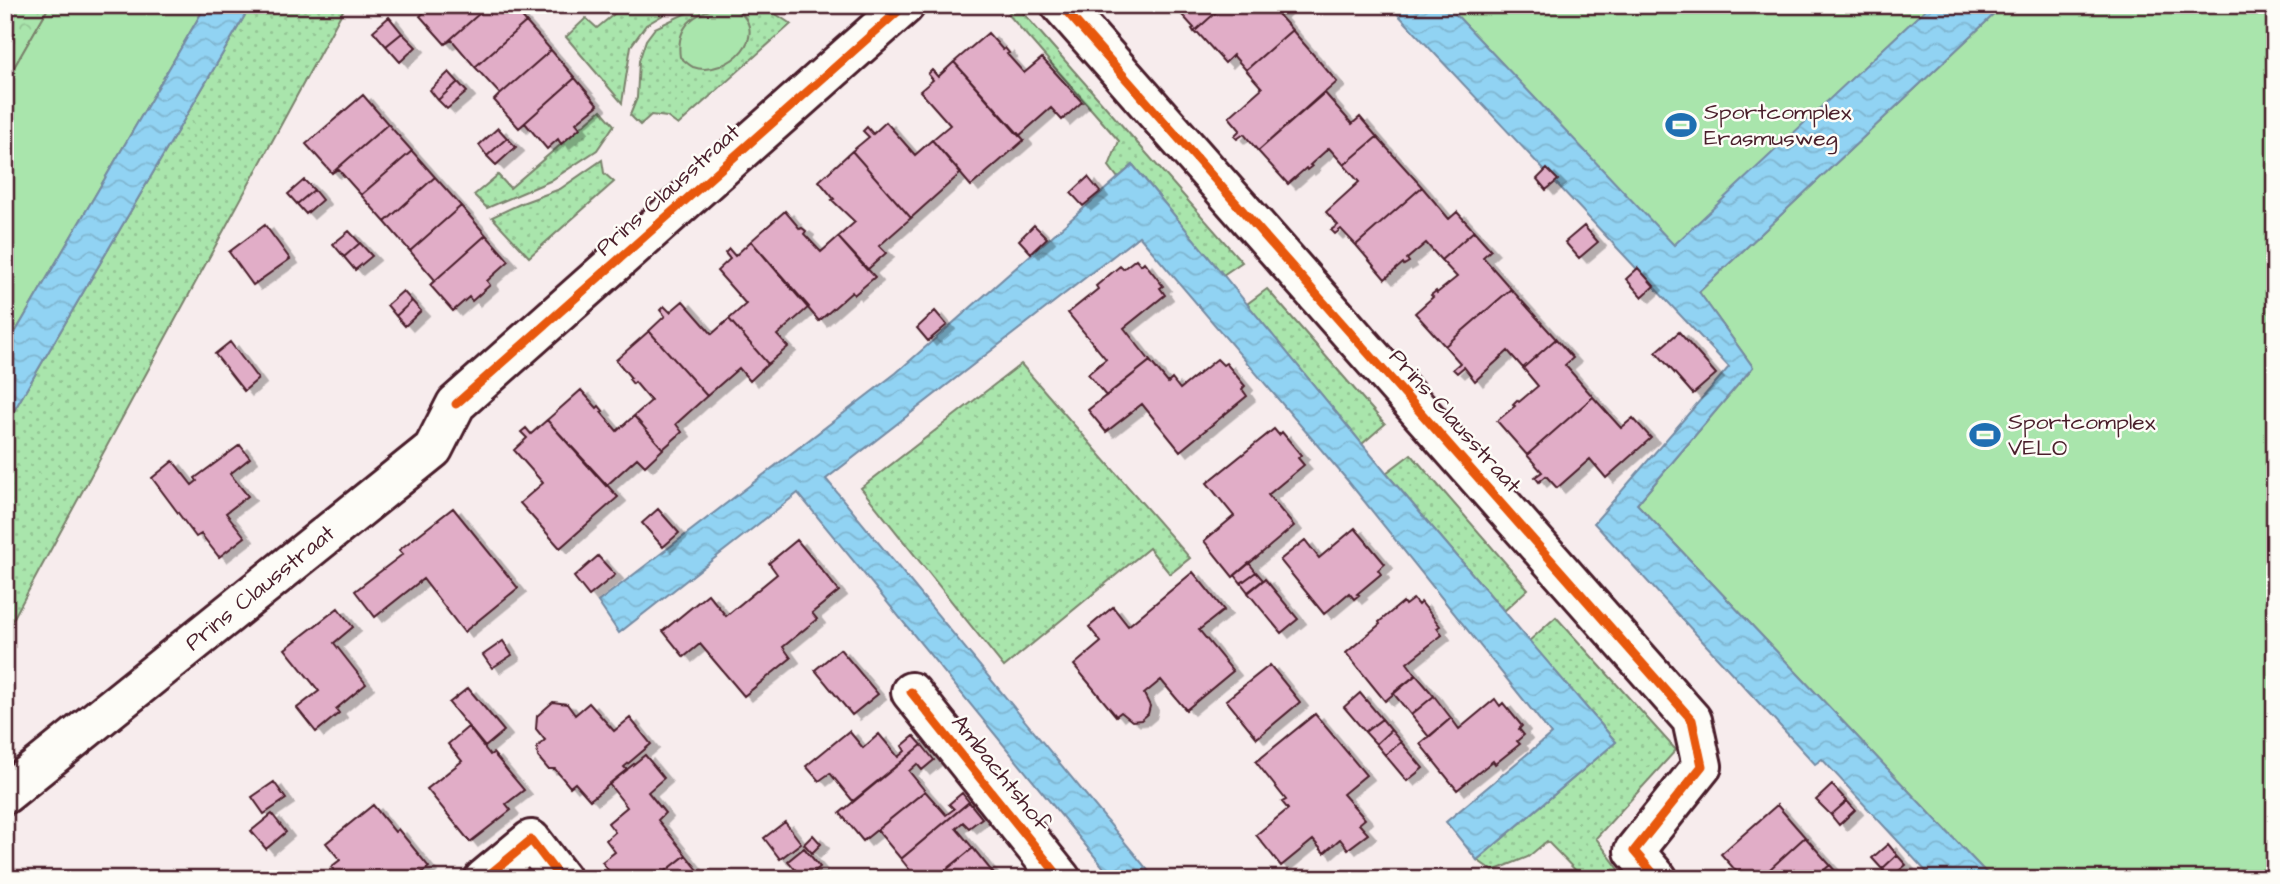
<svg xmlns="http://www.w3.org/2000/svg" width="2280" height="884" font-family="'Architects Daughter',sans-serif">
<defs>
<pattern id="grass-dots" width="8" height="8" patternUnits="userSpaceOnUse" patternTransform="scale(1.75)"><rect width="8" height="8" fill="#a9e5ac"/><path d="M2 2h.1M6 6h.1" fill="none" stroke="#93c494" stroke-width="1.8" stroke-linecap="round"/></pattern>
<pattern id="forest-crowns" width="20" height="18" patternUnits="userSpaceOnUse" patternTransform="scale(1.75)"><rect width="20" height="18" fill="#a9e5ac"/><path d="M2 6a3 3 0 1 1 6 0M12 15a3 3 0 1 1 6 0" fill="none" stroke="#93c494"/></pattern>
<pattern id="water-waves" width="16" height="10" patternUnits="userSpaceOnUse" patternTransform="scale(1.75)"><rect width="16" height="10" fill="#91d3f3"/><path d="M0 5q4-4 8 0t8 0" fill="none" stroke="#7fb5d0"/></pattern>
<filter id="shadow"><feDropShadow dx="8" dy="4.5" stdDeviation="0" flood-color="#0004"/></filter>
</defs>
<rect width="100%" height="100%" fill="#f7eced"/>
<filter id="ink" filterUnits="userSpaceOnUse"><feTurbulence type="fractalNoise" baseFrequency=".0143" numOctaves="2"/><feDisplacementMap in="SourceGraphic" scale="14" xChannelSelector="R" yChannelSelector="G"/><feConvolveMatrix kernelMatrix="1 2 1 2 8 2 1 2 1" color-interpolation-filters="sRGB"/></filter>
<g filter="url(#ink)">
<path fill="url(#grass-dots)" stroke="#7a826c" stroke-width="2" fill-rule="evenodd" d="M251,5h95l-341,629v-208z
M625,5h55l-34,20 -15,21 -9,57 -56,-66 20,-19 11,10z
M703,5h59l29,19 -113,101 -11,-8 -16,-2 -11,10 -10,-10 7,-17 2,-37 7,-21 9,-12zM730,6c17,9 21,17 18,35l-39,-33z
M1017,6l225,256 -19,13 -90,-110 -15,13 -9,-12 10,-25 -111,-127z
M601,110l13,15 -17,25 -47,31 -63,27 -13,-13 24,-20 12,13z
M602,160l2,13 10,9 -85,75 -37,-40 30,-14 38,-14z
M1267,289l118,135 -23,20 -115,-140z
M1021,364l169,194 -20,16 -21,-26 -145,119 -143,-179z
M1411,454l117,135 -24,22 -118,-138z
M1556,617l120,133 -80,88 30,41h-42l-37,-38 -19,16 -35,14 -16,-11 139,-118 -87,-101z"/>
<path fill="url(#forest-crowns)" stroke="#7a826c" stroke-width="2" d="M5,5h45l-45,78z"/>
<path fill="#a9e5ac" stroke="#7a826c" stroke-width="2" d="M50,5h156l-201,345v-267z
M1447,5h483l-256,241z
M2004,5h271v874h-283l-355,-375 116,-137 -54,-75z
M730,6c48,25 -3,73 -37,61 -4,-2 -9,-7 -13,-10 -5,-35 20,-48 50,-51z"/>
<path fill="url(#water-waves)" stroke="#758ba3" stroke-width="2" d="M206,5h45l-246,421v-76z
M1389,5h58l227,240 256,-240h74l-305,287 54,75 -116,137 355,375h-59l-111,-120 -7,5 -221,-241 135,-156z
M1133,165l253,308 230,269 -139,118 -31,-38 105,-88 -203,-253 -209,-245 -313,243 329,400h-42l-315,-386 -179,140 -21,-31 298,-229z"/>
<path fill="#e1adc7" stroke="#4a1f2b" stroke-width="2" filter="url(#shadow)" d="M432,5h57l-44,39 -25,-28z
M489,5h22l15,17 -51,45 -23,-27 -7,4z
M1173,5h51l-30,27 -2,-3 2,-1z
M1224,5h60l1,2 -7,7 14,16 -46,40 -13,-15 -8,8 -27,-30 -2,1 -2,-2z
M389,17l13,16 -16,13 -13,-15z
M526,22l25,28 -57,50 6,-6 -25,-27z
M1292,30l45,52 -79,69 -14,-17 -7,5 -3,-3 6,-6 -11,-13 33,-29 -16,-18z
M402,33l14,14 -16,15 -14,-16z
M988,33l15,17 2,-2 4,5 -2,1 17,19 18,-15 40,44 -20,18 -11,-12 -32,28 -65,-74z
M551,50l24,28 -56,50 -25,-28z
M954,62l70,78 -53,46 -39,-46 18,-15 -30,-34 13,-11 -5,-6 4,-4 6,7z
M449,72l9,10 -20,18 -8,-10z
M575,78l23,27 -22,18 4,5 -19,16 -3,-5 -11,10 -22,-26 -6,5z
M458,82l9,10 -20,17 -9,-9z
M1324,92l28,32 8,-7 17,20 -33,28 -15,-17 -19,17 2,1 -5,4 -1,-2 -18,16 -30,-33z
M363,95l25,29 -56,49 -26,-29z
M886,122l29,33 17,-15 29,33 -50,45 -59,-67 17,-14 -6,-6 4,-4 6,7z
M388,124l24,27 -51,44 -23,-26 -6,4z
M498,128l9,10 -20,18 -8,-11z
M1377,137l45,50 -66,58 -15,-16 -6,5 -4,-4 7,-5 -12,-13 33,-30 -15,-17z
M507,138l9,9 -20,18 -9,-9z
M412,151l23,26 -50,45 -24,-27z
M852,151l59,67 -32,28 7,7 -19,17 -29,-33 17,-15 -23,-22 2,-1 -15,-18z
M1547,169l11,11 -12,10 -9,-11z
M435,177l26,29 -51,45 -25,-29z
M1088,177l12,15 -17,14 -12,-13z
M304,180l10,10 -17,14 -9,-10z
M1422,187l27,32 8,-7 17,19 -33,29 -15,-17 -19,16 2,3 -5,3 -1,-2 -18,16 -29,-34z
M314,190l8,10 -16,14 -9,-10z
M461,206l25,29 -56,50 5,-5 -25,-29z
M785,211l15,18 2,-1 4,3 -2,3 17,18 17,-15 37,40 -21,18 -2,-3 -33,29 -68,-80z
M265,225l25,34 -37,26 -24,-33z
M1034,225l13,13 -16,15 -12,-13z
M1584,226l14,16 -19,16 -14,-16z
M349,231l11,12 -16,14 -11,-13z
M1474,231l17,19 -8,7 28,32 -66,57 -30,-33 18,-16 -2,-2 5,-4 1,2 20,-16 -16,-17z
M486,235l23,26 -22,20 3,4 -18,16 -3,-4 -16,14 -23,-26z
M751,241l58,66 -32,28 11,12 -20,17 -39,-45 17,-15 -29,-33 13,-12 -5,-6 4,-4 6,7z
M360,243l12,13 -17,14 -11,-13z
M1136,259l5,6 3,-3 19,24 -3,2 5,7 -41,33 26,33 -44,35 -18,-22 18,-15 -38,-46 30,-24 -2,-3 24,-20 3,3z
M1638,268l16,18 -12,11 -16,-18z
M1511,289l45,50 -33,29 -15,-17 -33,30 -11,-14 -7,6 -4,-4 7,-6 -15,-17z
M403,291l9,10 -16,15 -9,-11z
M412,301l9,10 -16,15 -9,-10z
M683,301l29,33 17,-15 39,45 -18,17 -11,-13 -32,28 -58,-65 16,-15 -5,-6 4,-4 6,6z
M935,311l12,14 -19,16 -11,-13z
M649,331l58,65 -31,28 6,8 -19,17 -29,-33 17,-15 -16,-19 -2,2 -4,-5 2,-1 -15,-18z
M1679,332l37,42 -23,20 -37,-42z
M1556,339l17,19 -8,7 28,32 -66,58 -30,-34 18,-15 -2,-2 4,-4 2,2 19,-16 -15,-18z
M230,342l28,37 -14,12 -29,-37z
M1217,359l6,6 3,-2 19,23 -3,3 5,7 -67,55 -38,-47 -36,28 -18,-22 62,-49 18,22 4,-4 8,10z
M581,390l16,18 2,-2 4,5 -2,1 16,19 17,-15 29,33 -18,17 -8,-8 -31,28 -59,-66z
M1593,397l28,31 12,-10 18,20 -45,40 -16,-19 -33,29 -11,-12 -7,6 -4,-5 7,-5 -15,-17z
M547,420l71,77 -58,51 -40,-45 23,-20 -29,-33 13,-12 -6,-6 5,-4 5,6z
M1274,429l5,6 3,-3 19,23 -3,3 6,7 -36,30 26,31 -61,51 -29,-36 30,-25 -27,-33z
M240,445l10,13 -20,16 18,22 -22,17 19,24 -26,20 -18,-23 -5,3 -44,-59 21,-17 19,24 5,-4 -2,-3z
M453,508l65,80 -54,44 -41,-53 -48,38 -20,-26 48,-37 -4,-4z
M658,509l21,24 -16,14 -21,-24z
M1355,528l30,36 -7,6 3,4 -24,20 2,1 -5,4 -5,-6 -25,21 -44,-54 25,-20 14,18z
M797,540l42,51 -27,22 5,6 -34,28 8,11 -47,38 -44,-52 -16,13 -21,-26 45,-37 18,22 51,-42 -8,-11z
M598,556l17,19 -26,21 -15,-19z
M1249,563l7,9 -15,11 -6,-8z
M1193,572l31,38 -25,20 34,41 -47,39 -25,-30 -17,14 6,12 -2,8 -7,6 -9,1 -11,-9 -5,4 -42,-51 27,-23 -12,-15 24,-20 15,19z
M1256,572l7,8 -15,12 -7,-9z
M1265,579l33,40 -17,14 -33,-40z
M1413,599l5,6 3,-3 19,24 -3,2 5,7 -35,28 9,12 -31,26 -39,-48 34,-29 -1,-2 24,-20 2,3z
M338,608l15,19 -19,16 32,41 -30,25 3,4 -23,19 -19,-24 22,-17 -34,-42z
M503,641l9,14 -20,13 -9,-13z
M840,649l38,45 -26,21 -37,-45z
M1270,665l30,37 -43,36 -31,-38z
M1416,675l18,21 -23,19 -18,-22z
M468,688l36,43 -19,16 -36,-44z
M1360,693l22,26 -17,13 -21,-25z
M1434,696l17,22 -22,19 -18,-22z
M1495,699l5,7 3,-3 19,23 -3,3 5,6 -7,6 3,3 -25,20 -2,-3 -36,29 -37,-46 31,-26 8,11z
M553,702l14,2 8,11 14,-12 25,28 16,-13 21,26 -27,23 3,3 -37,30 -15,-17 -5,4 -15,-18h-7l-10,-12 -1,-10 8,-7 -9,-11 1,-13z
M1315,714l51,61 -23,19 22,25 -6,5 9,10 -20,15 -8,-10 -16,14 -11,-13 -32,26 -25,-31 32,-26 -6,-7 4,-2 -30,-38z
M1382,719l9,11 -15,14 -11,-12z
M468,727l22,28 3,-2 31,37 -18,14 5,6 -41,32 -43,-53 35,-28 -14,-17z
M1391,730l10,12 -16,13 -9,-11z
M849,731l14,17 16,-14 19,23 7,-6 -3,-5 12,-10 8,9 -69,56 -23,-28 -11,8 -13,-15z
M1401,742l22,26 -16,13 -22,-26z
M922,745l12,15 -12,10 -5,-6 -8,7 16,20 -62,50 -23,-28z
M645,755l19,23 -16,14 17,21 -7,7 28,35 -30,24h-41l-13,-17 13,-10 -9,-12 9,-8 -7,-9 19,-16 -18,-23z
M274,782l12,17 -22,15 -12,-17z
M1832,785l15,16 -16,14 -15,-15z
M925,791l21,24 8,-6 -5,-5 13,-11 7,9 -68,57 -24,-29z
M1847,801l8,9 -16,15 -8,-10z
M969,802l13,16 -13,10 -6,-6 -7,6 17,20 -38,31h-18l-16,-20z
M373,805l22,27 3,-3 31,38 -15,12h-73l-10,-12 9,-7 -14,-17z
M1777,805l28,32 -46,42h-16l-22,-25z
M272,814l14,18 -20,17 -15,-18z
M785,822l16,21 -21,16 -16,-21z
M813,835l8,9 -9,9 -8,-9z
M1805,837l25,28 -16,14h-55z
M1888,844l9,11 -15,14 -10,-11z
M804,848l16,19 -14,12h-3l-15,-18z
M973,848l25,31h-63z
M686,855l19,24h-49z
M1897,855l9,10 -16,13 -8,-9z
M1830,865l12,14h-28z"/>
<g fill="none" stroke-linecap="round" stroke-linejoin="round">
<g stroke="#4a1f2b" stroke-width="44">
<path id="minor" d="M1061,5l631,715 10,46 -68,85 24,28
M911,692l150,187
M5,794l428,-345 23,-45 449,-399
M484,879l47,-39 30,39"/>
</g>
<use href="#minor" stroke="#fdfcf7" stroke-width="38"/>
<g stroke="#fdfcf7" stroke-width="13">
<path id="cycleway" d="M1061,5l631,715 10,46 -68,85 24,28
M456,404l449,-399
M911,692l150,187
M484,879l47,-39 30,39"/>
</g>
<use href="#cycleway" stroke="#e8590c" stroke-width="9"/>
</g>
</g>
<defs>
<g id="stadium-bare" transform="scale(2.415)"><path d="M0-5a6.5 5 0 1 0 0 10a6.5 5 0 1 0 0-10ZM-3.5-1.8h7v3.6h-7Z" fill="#1f6fb2" stroke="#fdfcf7" stroke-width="2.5" paint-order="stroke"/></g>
</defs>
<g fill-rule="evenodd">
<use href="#stadium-bare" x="1681" y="125"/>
<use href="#stadium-bare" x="1985" y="435"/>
</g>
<g text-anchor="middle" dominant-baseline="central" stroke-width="5" stroke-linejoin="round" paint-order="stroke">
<g font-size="23" fill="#4a1f2b" stroke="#fdfcf7" text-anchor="start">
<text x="1704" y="112">Sportcomplex<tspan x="1704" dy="26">Erasmusweg</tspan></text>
<text x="2008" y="422">Sportcomplex<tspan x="2008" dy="26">VELO</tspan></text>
</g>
<g font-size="23" fill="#4a1f2b" stroke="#fdfcf7">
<text transform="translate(668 190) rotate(-42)">Prins Clausstraat</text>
<text transform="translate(1455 421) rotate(48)">Prins Clausstraat</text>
<text transform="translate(260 588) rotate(-39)">Prins Clausstraat</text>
<text transform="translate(1001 773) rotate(51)">Ambachtshof</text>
</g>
</g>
<rect width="2280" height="884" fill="none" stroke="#fdfcf7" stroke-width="28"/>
<rect x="14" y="14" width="2252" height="856" fill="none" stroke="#4a1f2b" stroke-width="2.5" filter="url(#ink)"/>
</svg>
